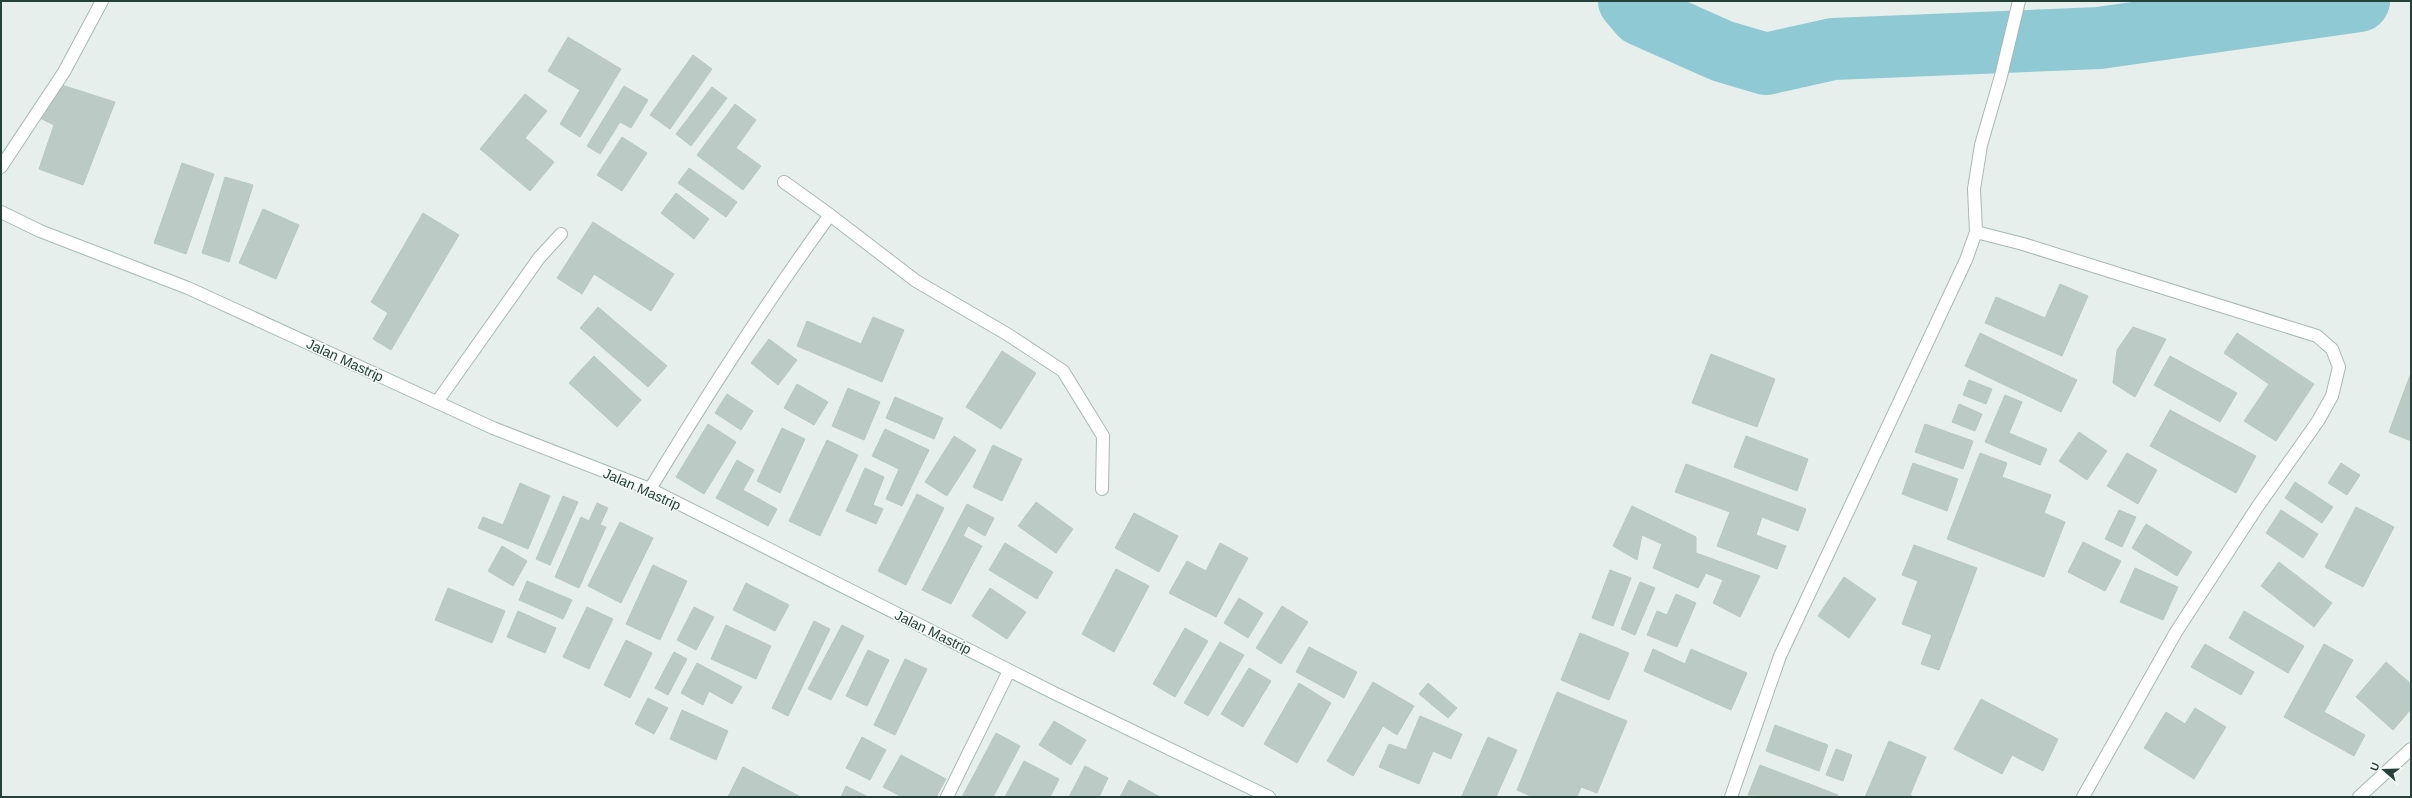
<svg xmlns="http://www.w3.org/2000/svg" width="2412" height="798" font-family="Arial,sans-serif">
<rect width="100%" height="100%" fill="#e6efeb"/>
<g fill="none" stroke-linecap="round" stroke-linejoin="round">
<path stroke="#8ec9d4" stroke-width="62" d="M1629,1l12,14 81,36 44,13 67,-15 266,-11 260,-37"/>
</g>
<path fill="#bbcac4" stroke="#b8c9c2" d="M568,37l53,32 -41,68 -20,-13 20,-34 -32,-19z
M693,55l19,14 -42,60 -20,-14z
M52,82l63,20 -32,83 -44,-16 15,-44 -18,-9z
M624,86l24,14 -17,28 -11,-6 -20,32 -13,-8z
M712,87l15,11 -36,48 -15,-12z
M525,94l22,17 -22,27 29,24 -24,29 -50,-42z
M735,104l21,16 -20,28 25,18 -18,24 -46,-35z
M622,137l25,16 -25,38 -25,-16z
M182,163l32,11 -28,80 -32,-11z
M689,168l48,34 -11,15 -48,-34z
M225,177l28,8 -24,77 -27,-9z
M676,193l33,26 -15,20 -33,-26z
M263,209l36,16 -23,54 -37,-16z
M423,213l36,22 -68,115 -18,-11 15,-26 -17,-11z
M593,222l81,52 -23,37 -57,-37 -12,20 -25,-16z
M2060,284l28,12 -26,60 -77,-33 11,-26 49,21z
M598,307l69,59 -19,21 -68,-59z
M873,317l31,13 -22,52 -85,-36 10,-25 54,23z
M2133,327l33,12 -31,58 -22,-14 4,-33z
M1980,333l97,47 -16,32 -96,-46z
M2237,333l77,51 -38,57 -32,-20 25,-37 -45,-31z
M769,339l28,21 -19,25 -27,-22z
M1002,351l34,22 -35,56 -35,-22z
M1711,354l64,25 -18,48 -65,-24z
M594,356l47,44 -24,27 -48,-44z
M2170,356l67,37 -17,29 -66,-37z
M2411,373v68l-22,-9z
M1969,380l23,9 -6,15 -23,-9z
M797,384l31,18 -14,23 -30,-17z
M848,388l32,14 -16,38 -32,-14z
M727,394l26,17 -12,19 -26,-17z
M2005,395l17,7 -13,31 38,16 -7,16 -55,-23z
M895,397l48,21 -9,21 -48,-21z
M1959,404l23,10 -7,17 -23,-9z
M2170,410l86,46 -20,37 -86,-47z
M708,424l28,18 -32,52 -28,-17z
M1925,424l48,17 -10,28 -48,-17z
M782,428l23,11 -25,54 -23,-12z
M885,429l44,21 -27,56 -16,-7 13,-30 -27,-13z
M2079,432l28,19 -20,29 -28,-19z
M954,436l22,14 -29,46 -22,-14z
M1746,436l62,23 -11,32 -63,-24z
M827,440l31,15 -38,81 -31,-15z
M993,445l29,14 -20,42 -29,-14z
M1980,453l27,10 -5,14 49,18 -7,18 21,9 -21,55 -97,-38z
M2127,453l30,17 -19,34 -31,-18z
M737,460l17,10 -11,20 34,19 -9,17 -52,-28z
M1913,463l45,16 -11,32 -45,-17z
M2341,463l19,12 -13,20 -19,-12z
M1686,464l120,45 -8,22 -36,-14 -6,18 30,11 -9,23 -60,-23 13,-34 -55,-20z
M865,468l19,9 -11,28 10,4 -7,15 -30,-13z
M2295,482l38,25 -11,16 -37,-25z
M520,483l30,13 -22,53 -50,-21 5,-11 20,8z
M917,494l27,14 -38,77 -28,-14z
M563,496l15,6 -28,63 -14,-6z
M1036,502l37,27 -17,24 -38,-27z
M597,503l11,5 -8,17 6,2 -27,61 -24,-11 26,-60 8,4z
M967,504l27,14 -9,18 -17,-10 -5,10 19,10 -31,58 -29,-14z
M1632,506l64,31v16l64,23 -20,41 -27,-14 10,-23 -17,-7 -8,15 -45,-20 9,-24 -20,-9 -5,25 -24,-14z
M2356,507l38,20 -31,60 -38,-20z
M2119,510l17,7 -14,30 -17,-8z
M2281,510l37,24 -15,24 -37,-25z
M1134,513l44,23 -19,36 -44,-24z
M620,522l33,16 -32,65 -33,-17z
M2146,524l46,28 -15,24 -45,-28z
M2083,542l38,19 -16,30 -37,-19z
M1005,543l48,29 -16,27 -48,-29z
M1220,543l28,15 -32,59 -47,-24 18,-32 19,10z
M1914,545l63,23 -38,102 -18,-6 11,-29 -30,-11 16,-43 -16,-6z
M502,546l25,15 -14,25 -25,-15z
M2279,562l53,41 -18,24 -53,-41z
M653,565l34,16 -27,59 -34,-16z
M2135,568l43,19 -15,33 -43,-18z
M1116,569l33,17 -35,66 -32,-18z
M1610,570l21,8 -18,48 -21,-8z
M1844,577l32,22 -27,39 -31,-22z
M527,581l45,19 -9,19 -44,-19z
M1640,582l15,6 -20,47 -14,-6z
M746,583l43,22 -14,26 -42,-21z
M448,588l57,23 -13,32 -57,-23z
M990,588l36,24 -19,27 -35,-23z
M1676,594l20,9 -19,44 -30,-12 10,-24 10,4z
M1239,598l24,15 -15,25 -24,-15z
M1282,606l26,16 -27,42 -25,-16z
M587,607l26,12 -24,50 -26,-12z
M694,607l20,10 -18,33 -19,-10z
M518,611l38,17 -11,25 -38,-16z
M2244,611l60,35 -16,27 -59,-35z
M814,621l16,8 -42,87 -16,-8z
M726,625l45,21 -15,33 -45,-20z
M842,625l22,11 -33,64 -23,-11z
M1185,628l23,13 -33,56 -22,-13z
M1580,633l49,20 -20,47 -48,-20z
M626,640l26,13 -22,45 -26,-13z
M1220,642l24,13 -36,61 -24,-13z
M2205,644l49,28 -13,23 -50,-28z
M2324,644l29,16 -29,52 41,23 -11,21 -70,-39z
M1309,647l48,25 -13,26 -48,-26z
M1653,649l32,15 6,-15 56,24 -16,37 -87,-39z
M868,650l21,10 -22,46 -21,-10z
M674,652l13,7 -19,36 -13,-7z
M905,659l22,10 -32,66 -21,-10z
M2386,662l25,22v25l-18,21 -37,-33z
M697,663l45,24 -10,17 -23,-13 -6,14 -22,-12z
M1249,668l22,13 -28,46 -22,-13z
M1373,682l41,24 -17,29 -14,-9 -30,50 -26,-15z
M1299,683l32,20 -34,60 -33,-19z
M1428,683l29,25 -9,10 -29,-24z
M1557,692l70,29 -30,72 -16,-6 -4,10h-44l-16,-7z
M648,698l20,10 -14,26 -19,-10z
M1981,699l77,40 -15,32 -31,-16 -10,19 -48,-25z
M2195,708l31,19 -32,52 -50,-31 22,-36 19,12z
M682,710l46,21 -12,29 -46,-21z
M1420,716l42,18 -11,25 -18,-8 -14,33 -40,-17 10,-23 17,6z
M1054,721l32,19 -15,25 -32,-20z
M1775,725l53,20 -9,26 -53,-20z
M996,733l24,13 -27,51h-31z
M862,737l24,13 -16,30 -24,-12z
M1488,737l29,13 -21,47h-31l-3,-1z
M1889,741l37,16 -16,38 4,2h-49z
M1836,749l16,6 -9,26 -17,-6z
M901,755l45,24 -10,18h-34l-19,-10z
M1024,761l35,18 -9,18h-45z
M1760,765l78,30 -1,2 -89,-2z
M1085,766l23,12 -9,19h-30z
M743,767l58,30h-73z
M1129,780l31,17h-40z
M846,786l22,11h-27z"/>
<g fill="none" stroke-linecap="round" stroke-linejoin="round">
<g stroke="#a8b8b2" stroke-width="14">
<path id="street" d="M1,167l63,-95 38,-71
M830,215l86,66 91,53 56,37 40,65 -1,53
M1976,232l-2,-43 7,-44 20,-69 18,-75
M437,402l102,-144 22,-24
M650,489c57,-94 115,-185 180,-274l-46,-33
M947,797l62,-126
M1731,797l49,-141 186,-396 10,-28 47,12 294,92 15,13 7,18 -7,29 -14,25 -60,85 -82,126 -93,165
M2359,797l52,-48"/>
</g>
<g stroke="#a4bbb3" stroke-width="14">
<path id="secondary" d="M1,212l39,19 148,57 305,140 157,61 402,203 217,105"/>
</g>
<use href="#street" stroke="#fff" stroke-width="12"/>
<use href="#secondary" stroke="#fff" stroke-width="12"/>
</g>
<g text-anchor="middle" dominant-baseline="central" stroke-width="3" stroke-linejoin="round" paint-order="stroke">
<g font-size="14" fill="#24423a" stroke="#f7fbf9">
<text transform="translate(345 360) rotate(25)">Jalan Mastrip</text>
<text transform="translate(642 489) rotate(24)">Jalan Mastrip</text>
<text transform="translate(933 632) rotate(26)">Jalan Mastrip</text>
</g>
</g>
<rect width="2412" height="798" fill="none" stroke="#24423a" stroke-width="4"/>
<g transform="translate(2384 770) rotate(290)" stroke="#f7fbf9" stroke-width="3" paint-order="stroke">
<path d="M0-3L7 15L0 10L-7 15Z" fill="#24423a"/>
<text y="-6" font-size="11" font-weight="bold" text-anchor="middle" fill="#24423a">U</text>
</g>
</svg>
